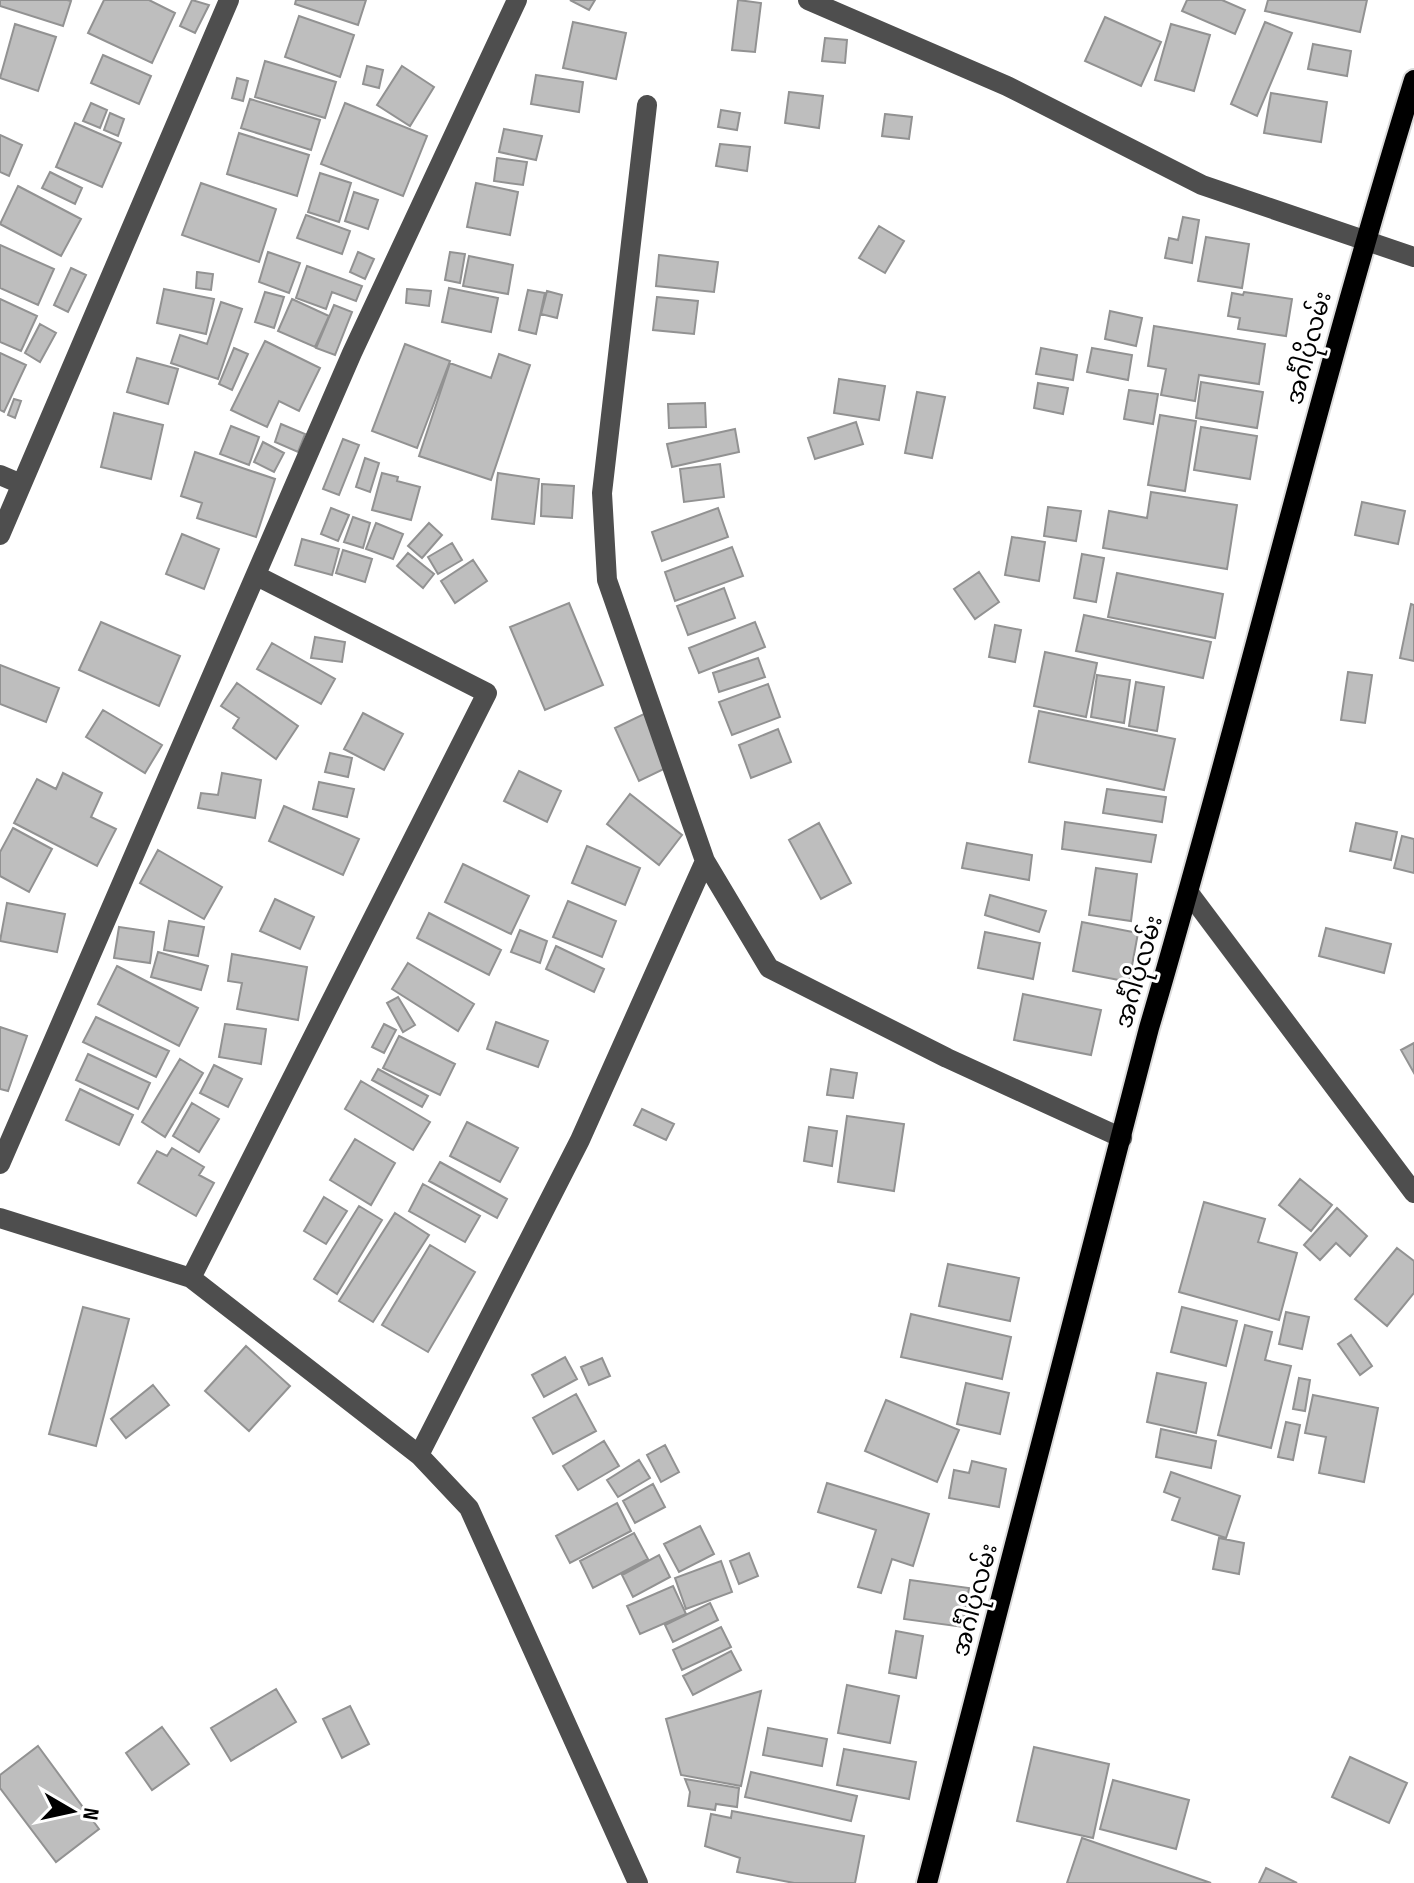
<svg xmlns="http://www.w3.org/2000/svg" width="1414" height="1883" font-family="'Sofia Sans Condensed','Noto Sans Myanmar',sans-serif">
<rect width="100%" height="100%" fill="#fff"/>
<path fill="#bebebe" stroke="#929292" stroke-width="2" d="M0,0h67l4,1 -8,25 -63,-20z
M104,0h45l26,13 -23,50 -64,-30z
M192,0l17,5 -14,28 -15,-7z
M296,0h70l-8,25 -63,-21z
M570,0h25l-6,10z
M738,0l23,3 -6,49 -23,-2z
M1187,0h35l23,10 -10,24 -53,-23z
M1268,0h99l-7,32 -95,-21z
M299,16l55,19 -14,42 -55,-20z
M1105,17l56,25 -20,44 -56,-25z
M573,22l53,11 -10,46 -53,-11z
M1265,22l27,11 -35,83 -26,-12z
M15,24l41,13 -18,54 -38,-13z
M1171,24l39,11 -16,56 -39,-11z
M825,38l22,2 -2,23 -23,-2z
M1313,44l38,7 -4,25 -39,-7z
M103,55l48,21 -12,28 -48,-21z
M265,61l71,21 -11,36 -70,-21z
M367,66l16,4 -4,18 -16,-4z
M402,66l32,21 -24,39 -33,-21z
M536,75l47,7 -4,30 -48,-8z
M237,78l11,3 -5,20 -11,-3z
M789,92l34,4 -4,32 -34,-5z
M1271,93l56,9 -6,40 -57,-9z
M250,99l70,21 -9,30 -70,-22z
M91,103l16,7 -7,18 -17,-7z
M345,103l82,33 -24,60 -82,-32z
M721,110l19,3 -3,17 -19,-3z
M110,113l14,6 -6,17 -14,-6z
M885,114l27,3 -3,22 -27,-3z
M75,123l46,20 -19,44 -46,-20z
M504,129l38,7 -6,24 -37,-8z
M239,133l70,22 -12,41 -70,-22z
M0,135l22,10 -13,31 -9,-4z
M720,144l30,3 -3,24 -31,-5z
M497,158l30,4 -4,23 -29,-4z
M50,172l32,16 -7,16 -33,-16z
M320,173l31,10 -12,39 -31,-10z
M201,183l75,26 -17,53 -77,-27z
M476,183l42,9 -8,43 -43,-8z
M18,186l63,33 -20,37 -61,-32z
M354,192l24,8 -10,29 -23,-8z
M306,215l44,16 -8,23 -45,-16z
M1183,217l16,3 -7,43 -27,-5 4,-20 9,2z
M879,226l25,15 -19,32 -26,-15z
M1206,237l43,7 -7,44 -44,-7z
M0,245l54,24 -16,36 -38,-17z
M268,252l32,11 -11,30 -30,-11z
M358,252l16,7 -9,20 -15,-7z
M450,252l15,2 -5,29 -15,-3z
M659,255l59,7 -4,30 -58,-6z
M469,256l44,9 -5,29 -45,-8z
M307,266l55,20 -6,15 -24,-9 -6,17 -30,-11z
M71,268l15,7 -18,37 -14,-7z
M197,272l16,2 -2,16 -15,-2z
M449,288l49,10 -7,34 -49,-10z
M164,289l50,10 -8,35 -49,-11z
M407,289l24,2 -2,15 -23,-3z
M528,290l17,3 -9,41 -17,-4z
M547,291l15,4 -5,23 -16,-4z
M265,292l19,5 -10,31 -19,-6z
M1244,292l48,7 -6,37 -48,-7 2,-11 -12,-2 4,-23 11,2z
M657,297l41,4 -4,33 -41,-4z
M0,299l37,17 -16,35 -21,-9z
M292,299l37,17 -14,31 -37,-16z
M221,302l21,7 -24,70 -47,-16 9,-28 27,9z
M334,305l18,7 -17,43 -19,-7z
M1110,311l32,7 -6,28 -31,-7z
M40,324l16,9 -16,29 -15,-9z
M1154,326l111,18 -6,40 -60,-9 -4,26 -34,-6 5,-26 -18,-3z
M265,341l55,27 -21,43 -20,-10 -12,26 -36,-17z
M405,344l45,17 -33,87 -45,-17z
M234,348l14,6 -16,36 -13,-6z
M1041,348l36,7 -4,25 -37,-6z
M1092,348l40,7 -4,25 -41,-8z
M0,353l26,12 -22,47 -4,-2z
M499,354l31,11 -39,115 -72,-24 31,-93 41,15z
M137,358l41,11 -10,35 -41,-12z
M839,379l46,7 -6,34 -45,-7z
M1201,382l62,10 -6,36 -61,-10z
M1038,383l30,5 -5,26 -29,-6z
M1129,390l29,4 -5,30 -29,-5z
M917,392l28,5 -13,61 -27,-5z
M14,399l7,2 -6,17 -7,-3z
M705,403l1,24 -37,1 -1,-24z
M114,413l49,12 -12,54 -50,-12z
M1160,415l36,6 -11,70 -37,-6z
M856,422l7,22 -48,15 -7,-21z
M281,424l24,10 -7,18 -23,-10z
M231,426l28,11 -10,28 -29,-11z
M1201,427l56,9 -7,43 -56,-9z
M735,429l4,23 -67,15 -5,-23z
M343,439l16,6 -20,50 -16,-6z
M263,442l21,11 -10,19 -20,-10z
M195,452l80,27 -19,58 -59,-19 5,-15 -21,-7z
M365,458l14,5 -9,29 -14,-5z
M720,464l4,33 -40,5 -4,-33z
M382,473l16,4 -1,4 23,6 -9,33 -39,-10z
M498,473l41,6 -5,45 -42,-5z
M542,484l32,2 -2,32 -31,-2z
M1151,492l86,13 -10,64 -124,-21 6,-37 38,7z
M1362,502l43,9 -7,33 -43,-9z
M1048,507l33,4 -5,30 -32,-5z
M331,508l18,7 -11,26 -17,-7z
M718,508l10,29 -66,24 -10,-29z
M353,517l17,6 -7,25 -19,-6z
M376,523l27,11 -10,25 -27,-10z
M429,523l13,12 -20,23 -14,-12z
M182,534l37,15 -15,40 -38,-15z
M1012,537l33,5 -6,39 -34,-6z
M302,539l37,10 -7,26 -37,-10z
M452,543l10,17 -24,14 -10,-17z
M732,547l11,29 -68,25 -10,-29z
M343,550l29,9 -7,23 -29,-9z
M408,553l26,21 -11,14 -26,-22z
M1082,554l22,4 -8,44 -22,-4z
M473,560l14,21 -32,22 -14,-22z
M979,572l20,30 -24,17 -21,-30z
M1117,573l106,21 -8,44 -107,-21z
M724,588l11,30 -47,17 -11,-29z
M569,603l34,82 -58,25 -35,-83z
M1411,604l3,1v56l-14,-3z
M1084,615l127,27 -8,36 -127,-27z
M101,622l79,34 -21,50 -80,-36z
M755,622l10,25 -66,26 -10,-25z
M995,625l26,5 -6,32 -26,-5z
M315,637l30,5 -3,20 -31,-4z
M272,643l63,36 -14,25 -64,-35z
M1045,652l52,11 -11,54 -52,-11z
M758,658l7,19 -46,15 -6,-19z
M0,665l59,23 -13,34 -46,-18z
M1348,672l24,3 -7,48 -24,-3z
M1097,675l33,5 -6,43 -33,-6z
M1136,682l28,5 -7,44 -28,-5z
M237,683l61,43 -22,33 -43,-31 6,-10 -18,-12z
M768,684l12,33 -48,18 -13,-33z
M103,710l59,35 -17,28 -59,-36z
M1039,711l136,28 -11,51 -135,-28z
M363,713l40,21 -19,36 -40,-21z
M646,713l24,53 -31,15 -24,-53z
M778,729l13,33 -40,16 -12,-33z
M330,753l22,5 -4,19 -23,-5z
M519,771l42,20 -14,31 -43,-21z
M63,773l39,20 -11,24 25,12 -19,37 -83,-43 23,-44 19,10z
M222,773l39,7 -6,38 -57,-10 3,-15 17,2z
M319,782l35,7 -7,28 -34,-8z
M1107,789l59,8 -4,25 -59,-9z
M630,794l52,41 -23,30 -52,-41z
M284,806l75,33 -16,36 -74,-34z
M1065,822l91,13 -5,27 -89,-13z
M819,823l32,60 -30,16 -32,-59z
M1356,823l41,9 -6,28 -41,-9z
M13,828l39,21 -23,43 -29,-16v-24z
M1402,836l12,3v34l-20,-5z
M967,843l65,12 -3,25 -67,-12z
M587,846l53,22 -15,37 -53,-22z
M158,850l64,37 -18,32 -64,-36z
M463,864l66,32 -18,38 -66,-32z
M1096,868l41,6 -6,47 -42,-6z
M990,895l56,16 -7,21 -54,-17z
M275,899l39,18 -14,32 -40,-18z
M568,901l48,20 -14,36 -49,-20z
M7,903l58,11 -8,38 -57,-11z
M429,913l72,37 -12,25 -72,-37z
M169,921l35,6 -6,29 -34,-6z
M1082,922l56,11 -9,49 -56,-11z
M119,927l35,5 -4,31 -36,-5z
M1326,928l65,16 -7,29 -65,-17z
M520,930l27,11 -7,22 -29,-11z
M985,932l55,11 -7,36 -55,-11z
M556,946l48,23 -10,23 -48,-23z
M158,952l50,14 -7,24 -50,-13z
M232,954l75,13 -9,53 -61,-11 5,-26 -14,-2z
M408,963l66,41 -16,27 -66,-42z
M117,966l81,42 -19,38 -81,-42z
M1023,994l78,16 -10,45 -77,-15z
M398,997l17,28 -12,7 -16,-29z
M96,1017l73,34 -13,26 -73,-35z
M496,1022l52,19 -10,26 -51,-18z
M225,1024l41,5 -5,35 -42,-7z
M384,1024l12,6 -12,23 -12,-6z
M0,1027l27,9 -19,55 -8,-2z
M399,1036l56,28 -15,31 -57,-27z
M1414,1043v30l-13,-23z
M88,1054l62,29 -12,26 -62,-29z
M180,1059l23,14 -38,64 -23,-15z
M214,1065l28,14 -14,28 -28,-14z
M378,1069l50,27 -6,11 -50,-27z
M831,1069l26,4 -4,25 -26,-3z
M361,1081l69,41 -17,28 -68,-41z
M80,1089l53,26 -14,30 -53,-25z
M192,1103l27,16 -20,33 -26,-16z
M642,1109l32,15 -8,16 -32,-15z
M847,1116l57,8 -10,67 -56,-9z
M467,1122l51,26 -18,34 -50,-26z
M809,1127l28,4 -5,35 -28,-5z
M355,1139l40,24 -24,42 -41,-25z
M172,1148l32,19 -5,8 15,8 -18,33 -58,-33 19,-32 10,5z
M440,1162l67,37 -10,19 -68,-37z
M1300,1179l32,26 -21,26 -32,-26z
M423,1184l57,32 -15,26 -56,-31z
M324,1197l23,14 -21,33 -22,-13z
M1204,1202l61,17 -7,23 39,11 -18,67 -100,-28z
M359,1206l23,14 -45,74 -23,-15z
M1337,1208l30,28 -17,20 -14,-13 -16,17 -16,-15z
M395,1213l34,22 -56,87 -34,-21z
M430,1245l45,27 -47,80 -46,-27z
M1397,1248l17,13v32l-27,33 -32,-27z
M948,1264l71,14 -9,43 -71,-15z
M83,1307l46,12 -33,127 -47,-12z
M1182,1307l55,14 -11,45 -55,-14z
M1286,1312l23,5 -7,32 -23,-5z
M911,1314l100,23 -9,42 -101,-22z
M1245,1325l27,7 -7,28 26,6 -20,82 -53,-13z
M1351,1335l21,31 -12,9 -22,-31z
M246,1346l44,40 -41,45 -44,-40z
M565,1357l12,22 -33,18 -12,-22z
M602,1358l8,18 -21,9 -8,-18z
M1157,1373l49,10 -10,50 -49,-11z
M1299,1378l11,2 -5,31 -12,-2z
M966,1383l43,10 -9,41 -43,-10z
M153,1385l16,20 -43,33 -15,-19z
M576,1394l20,37 -43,23 -20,-36z
M1313,1395l65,13 -14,74 -45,-9 7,-36 -21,-4z
M886,1400l73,30 -22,52 -72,-31z
M1286,1422l14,3 -7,35 -15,-3z
M1161,1429l55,12 -5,27 -55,-11z
M604,1441l15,25 -41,24 -15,-24z
M665,1445l14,27 -18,10 -14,-27z
M639,1460l11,18 -32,19 -11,-17z
M972,1461l34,8 -7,38 -50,-9 5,-28 15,3z
M1171,1472l69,24 -14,42 -54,-18 8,-22 -16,-6z
M827,1483l102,31 -16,52 -21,-7 -11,34 -23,-6 18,-57 -58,-18z
M653,1484l12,23 -30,16 -12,-22z
M617,1503l14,28 -61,32 -14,-27z
M700,1526l14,28 -35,18 -15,-28z
M634,1533l14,26 -55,29 -13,-27z
M1219,1538l25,5 -5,31 -26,-5z
M749,1553l9,23 -19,8 -9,-23z
M659,1555l11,22 -37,20 -11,-22z
M721,1561l11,31 -46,17 -11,-31z
M910,1580l59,8 -6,39 -59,-8z
M673,1586l13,28 -46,20 -13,-28z
M710,1603l8,17 -45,22 -8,-17z
M721,1627l10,20 -49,23 -9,-20z
M896,1631l27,5 -7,42 -27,-5z
M731,1651l10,19 -48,25 -10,-19z
M847,1685l52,11 -9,47 -52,-10z
M276,1689l20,33 -65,39 -20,-33z
M761,1691l-20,95 -60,-11 -15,-56z
M350,1706l19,38 -27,14 -19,-39z
M162,1727l27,37 -37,26 -26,-37z
M768,1728l59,11 -5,27 -59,-11z
M38,1746l61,83 -43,33 -56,-74v-13z
M1034,1747l75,17 -16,74 -76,-17z
M844,1749l72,13 -7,37 -72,-14z
M1350,1757l57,26 -18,40 -57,-26z
M751,1772l106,24 -6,25 -106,-24z
M685,1779l54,9 -2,19 -21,-3 -1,6 -27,-4 2,-14z
M1113,1780l76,20 -13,49 -76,-20z
M732,1811l132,25 -9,47h-61l-57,-11 3,-14 -35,-12 6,-32 20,4z
M1082,1838l129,45h-144z
M1266,1868l31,15h-38z"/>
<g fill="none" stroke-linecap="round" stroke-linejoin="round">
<g stroke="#dbdbdb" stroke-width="24">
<path id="major" d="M927,1883l222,-855c93,-315 168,-635 265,-948"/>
</g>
<path stroke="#4e4e4e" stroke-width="20" d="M808,0l199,86 195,99 212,72
M647,105l-45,388 5,87 98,281 64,107 178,90 175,80
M0,475l21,9
M0,535l229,-535
M1189,893l225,300
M0,1164l352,-811 165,-353
M0,1218l191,60 228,177 50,53 169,375
M191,1278l296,-585 -230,-117
M419,1455l161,-315 125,-279"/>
<use href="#major" stroke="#000" stroke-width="20"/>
</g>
<g text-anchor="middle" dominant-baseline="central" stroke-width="6" stroke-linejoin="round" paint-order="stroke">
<g font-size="24" fill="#000" stroke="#fff">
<text transform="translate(1309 348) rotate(-75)">အင်္ဂါပိုလမ်း</text>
<text transform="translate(1139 972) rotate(-74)">အင်္ဂါပိုလမ်း</text>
<text transform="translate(975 1600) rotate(-75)">အင်္ဂါပိုလမ်း</text>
</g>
</g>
<g transform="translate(72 1811) rotate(99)" stroke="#ffffff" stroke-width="6" paint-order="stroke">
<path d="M0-6L14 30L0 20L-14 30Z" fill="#000000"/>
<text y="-12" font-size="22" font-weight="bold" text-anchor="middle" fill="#000000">N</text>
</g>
</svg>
